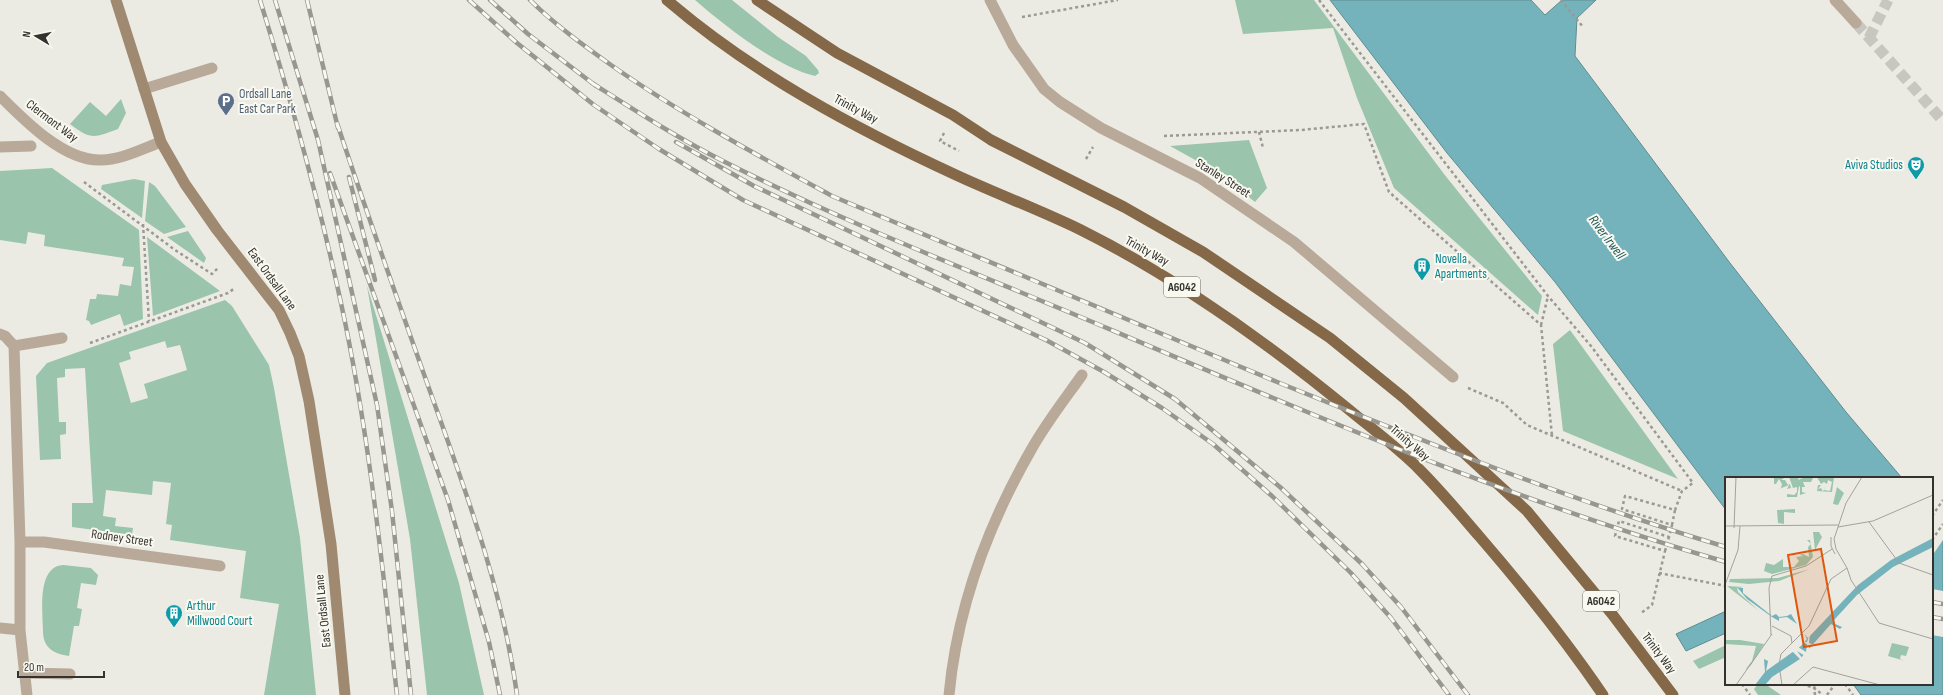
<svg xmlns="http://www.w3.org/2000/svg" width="1943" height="695" font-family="'Sofia Sans Condensed',sans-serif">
<rect width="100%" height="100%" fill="#ecebe3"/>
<path fill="#9ac4ab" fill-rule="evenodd" d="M695,0h37l46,37 28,19 12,14 1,3 -4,3c-38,-9 -90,-50 -120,-76z
M1235,0h79l130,174 98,122 -4,19 -144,-127 -37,-90 -24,-70 -90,6z
M121,99l5,14 -8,16c-24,9 -27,11 -48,-5l20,-22 16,14z
M1249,140l18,48 -12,14 -38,-30 -47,-26z
M52,168l87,62 4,89 -19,7 -4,-12 -29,11 -2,-4 -3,-1 4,-21h6l1,-5 21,2 2,-12 11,2 3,-19 -12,-1 2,-8 -80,-12 1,-11 -17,-3 -2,12 -26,-4v-69z
M134,179l11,2 -3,37 -41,-29 1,-4z
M149,182l6,4 31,41 -22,7 -19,-13z
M188,231l18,27 -2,5 -37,-26z
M147,237l73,54 -67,25z
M367,286l92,297 25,112h-57l-17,-156z
M225,300l7,6 37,59 5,23 26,150 16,157h-52l15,-91 -39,-6 6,-47 -76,-11 2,-15 -6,-1 5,-41 -18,-2 -1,14 -46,-5 -3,26 13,2 -1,8 18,2 -1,7 -60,-8v-24h21l-8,-135 -20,1v8l-8,1 2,44h7v12l-6,1 1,24 -21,1 -4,-84 11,-13zM165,341l2,7 13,-3 7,25 -43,14 4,14 -17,5 -12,-40 12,-4 -2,-7z
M1570,330l108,149 -115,-48 -10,-87z
M63,565l28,3 7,7 -2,10 -15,-2 -4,25 5,1 -3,17h-5l-5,30c-14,-2 -25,-7 -26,-23 0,-20 -7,-66 20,-68z
M1726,645v12l-27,12 -6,-8z
M1758,684h7l16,11h-23l-4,-6z"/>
<path fill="#74b3bb" stroke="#608c91" d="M1330,0h201l14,15 17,-15h34l-19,18 -2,38 155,207 116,149 56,66h-176v32l-171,-228 -108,-129z
M1932,514l11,13v168h-82l-8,-11h79z
M1726,611v22l-40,18 -10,-17z"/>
<path fill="#ecebe3" d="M1932,512l11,12v16l-11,16z
M1932,589l11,2v46l-11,-2z"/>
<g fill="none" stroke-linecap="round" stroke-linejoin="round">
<path stroke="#c7c6bf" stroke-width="11" stroke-dasharray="11 5.5" stroke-linecap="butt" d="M1856,23l87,98
M1869,38l19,-38"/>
<path stroke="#9a9993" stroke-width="2.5" stroke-dasharray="3 3" stroke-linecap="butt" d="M1319,0l229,296 43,50 102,137 -11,8 -7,19 -50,-14 -3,13 50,16 -3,12 -50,-16 -4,15 50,15 -13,54 -11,8
M1561,0l22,27
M1022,17l96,-17
M1259,132l4,16
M944,133l-4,8 19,10
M1164,136l137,-6 63,-6 25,68 152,133 11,111
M1086,159l7,-12
M84,182l91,68 37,24 7,-7
M143,224l6,97
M1541,325l7,-29
M90,343l138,-50 7,-5
M1468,388l35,15 24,22 155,66
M1932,516l11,-16
M1672,525l3,-15
M1932,540l11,-16
M1665,551l4,-14
M1659,573l67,13
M1742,684l8,11
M1802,684l12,4 9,7
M1845,684l8,11
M1815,695l-1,-7 3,-4
M1827,695l8,-11"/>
<path stroke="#b9a999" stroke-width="11" d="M144,89l68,-21
M25,673l45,1
M949,695c8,-86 39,-170 82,-245 15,-27 34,-51 51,-75"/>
<path stroke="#b9a999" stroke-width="11" d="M1836,1l20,22
M0,147l31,-1"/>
<path stroke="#b9a999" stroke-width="11" d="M990,0l23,45 31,44 16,13 41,26 99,50 94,64 159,135
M1835,0l1,1
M0,96c24,24 63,64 99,64 20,1 43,-11 62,-18
M0,334l5,2 9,10 6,196v88l7,65
M14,346l48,-8
M20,542h24l176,24
M0,628l20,2"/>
<path stroke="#a08971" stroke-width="11" d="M116,0l45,142 24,42 32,46 62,80 11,23 9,23 10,45 22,143 14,151"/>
<path stroke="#856847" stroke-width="11" d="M667,0c85,73 187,128 289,175 41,19 84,35 125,55 96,48 183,110 266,178 24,20 50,39 72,61 21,21 41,45 60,67 44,51 86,103 124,159
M757,0l80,53 116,62 38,25 133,67 79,45 127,86 74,60 123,113 85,103 61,81"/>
<g stroke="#979690" stroke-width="4.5">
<path id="rail" d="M260,0c31,100 59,201 81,303 28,129 41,261 56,392
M275,0l43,140 59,265 15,106 19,184
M307,0l31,128
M469,0l48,43 77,62 65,44 84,51 303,140 58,32 58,36 51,36 59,52 79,77 40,45 58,77
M490,0l38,34 68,52
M530,0c24,24 53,45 81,65 70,49 146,90 221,131 150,63 300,126 450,188 146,59 293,118 444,163
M592,83c44,28 87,56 133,79 120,61 246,109 370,161 207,88 415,177 631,239
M337,123c30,91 62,181 94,271 35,98 72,197 86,301
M676,142l78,44 331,157 90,56 105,88 82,77 39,43 67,88
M330,173l118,327 41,142 11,53
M349,177l26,103
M1932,602l11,2
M1932,617l11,2"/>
</g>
<use href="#rail" stroke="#faf9f0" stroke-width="3" stroke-dasharray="9" stroke-linecap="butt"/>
</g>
<defs>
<g id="parking-pin" transform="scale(0.9)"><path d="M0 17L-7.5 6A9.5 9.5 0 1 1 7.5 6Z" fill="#5c6f8a" stroke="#faf9f0"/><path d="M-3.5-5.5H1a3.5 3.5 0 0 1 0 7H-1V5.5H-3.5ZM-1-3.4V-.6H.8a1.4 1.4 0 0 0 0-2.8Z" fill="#fff"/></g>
<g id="theatre-pin" transform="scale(0.9)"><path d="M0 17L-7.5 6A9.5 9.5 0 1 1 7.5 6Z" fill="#0f9aa8" stroke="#faf9f0"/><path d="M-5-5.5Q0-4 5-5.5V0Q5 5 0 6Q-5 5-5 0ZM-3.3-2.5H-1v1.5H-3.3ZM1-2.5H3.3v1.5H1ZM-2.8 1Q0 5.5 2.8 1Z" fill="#fff"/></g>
<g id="building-pin" transform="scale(0.9)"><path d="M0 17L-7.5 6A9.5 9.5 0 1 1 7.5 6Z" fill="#0f9aa8" stroke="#faf9f0"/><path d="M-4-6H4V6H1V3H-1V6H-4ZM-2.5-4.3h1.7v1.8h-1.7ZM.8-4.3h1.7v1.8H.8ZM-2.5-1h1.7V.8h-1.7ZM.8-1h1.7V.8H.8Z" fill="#fff"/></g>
</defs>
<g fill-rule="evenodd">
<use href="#parking-pin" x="226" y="101"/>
<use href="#theatre-pin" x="1916" y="165"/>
<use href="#building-pin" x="1422" y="266"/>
<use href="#building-pin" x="174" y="613"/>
</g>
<g text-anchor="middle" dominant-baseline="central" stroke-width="4" stroke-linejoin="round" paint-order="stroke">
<g fill="#faf9f0" stroke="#6f6e69" stroke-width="1">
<rect x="1164" y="277" width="36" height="20" rx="3"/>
<rect x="1583" y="591" width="36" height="20" rx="3"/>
</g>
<g font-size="12" font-weight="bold" fill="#33322f">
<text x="1182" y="287">A6042</text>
<text x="1601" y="601">A6042</text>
</g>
<g font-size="13" fill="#4e5e75" stroke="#faf9f0" text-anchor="start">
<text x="239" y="94">Ordsall Lane<tspan x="239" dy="15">East Car Park</tspan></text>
</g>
<g font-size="13" fill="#33322f" stroke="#faf9f0">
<text transform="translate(856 109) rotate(28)">Trinity Way</text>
<text transform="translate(52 121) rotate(37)">Clermont Way</text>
<text transform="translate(1223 178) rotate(32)">Stanley Street</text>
<text transform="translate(1147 251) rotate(29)">Trinity Way</text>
<text transform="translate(272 279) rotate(54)">East Ordsall Lane</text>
<text transform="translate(1410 443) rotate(41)">Trinity Way</text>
<text transform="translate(122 538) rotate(8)">Rodney Street</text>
<text transform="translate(323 611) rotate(-96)">East Ordsall Lane</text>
<text transform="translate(1659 653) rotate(53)">Trinity Way</text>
</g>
<g font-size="13" fill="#0d838f" stroke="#faf9f0" text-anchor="start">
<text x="1903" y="165" text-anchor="end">Aviva Studios</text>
<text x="1435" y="259">Novella<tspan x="1435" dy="15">Apartments</tspan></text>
<text x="187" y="606">Arthur<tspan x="187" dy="15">Millwood Court</tspan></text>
</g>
<g font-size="14" font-style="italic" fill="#23595f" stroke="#faf9f0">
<text transform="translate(1607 237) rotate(53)">River Irwell</text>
</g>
</g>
<g transform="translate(1725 477)">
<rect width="208" height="208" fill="#ecebe3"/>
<path d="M49,0h12l-5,3h4l3,5 2,-1 1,4 -4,1 2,-4 -12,5 4,-2 1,-4 -3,-5 -3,5h-5h3zM64,0h10l-1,3 7,-3 8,1 -2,4h-8l2,5h-3v5l4,1 -6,2v-8l-1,-1 -2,11h-10v-3l7,1 3,-3v-5l-4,1zM92,0h17l-2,15 -15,-1 1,-6h3l-3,4 3,-1 2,4 2,-6 -1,4 6,1 2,-9 -4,-2 -1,4 -3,-2 -3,2zM112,10l7,6 -6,12 -5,-1zM70,32v4l-11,-1v12l-6,-1 -1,-13zM88,55h6l3,5 -7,13zM82,63h3l3,17 -7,8 -34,9 -8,-3 2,-8 8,2 9,-6v8h11l5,-6 -3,-4 8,-1 -5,-1 4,-1 6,3 -1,-10 3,-3zM85,92l-31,12 -30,3 -20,-2 1,-3 48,-1zM2,109l17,1h-7l1,5 21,19zM0,163h15l24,4 -13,21 -6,5 7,-9 4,-15 -31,-2zM167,166l17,4 -3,9 -5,-1 -1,4 5,2 -17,-5z" fill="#9ac4ab"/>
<path d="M208,61v9l-40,20 -36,28 -23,25 -1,3 9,4 -2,2 -9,-5 -31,35 -28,18 -7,8h-10l10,-13 -1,-13 4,2 -2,10 35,-25 6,-7 -3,-5 4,4 50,-53 33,-25zM12,110l6,1v5l29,23 4,-2 3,3 8,-1 4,-2 6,10 -10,-7 -8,1v3l-7,-4 -25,-18z" fill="#74b3bb"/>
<path d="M85,156l-1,10 5,2h-5v7l-4,4 -8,-5 6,8 -2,1 -9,-9 6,-4 8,5 1,-8 -4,-2h4z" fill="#ecebe3"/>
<path fill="none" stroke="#a2a19b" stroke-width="1" d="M144,45l30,41 34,12M0,49l113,-1M113,50l35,-6 60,-26M9,51l2,-51M106,60v9l4,8M122,91l4,12 28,43 54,16M0,108l13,-35 2,-24M47,149l19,10 1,7M46,158l-2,-47 3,-12 34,-10 26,-17M11,208l36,-51M57,208l-3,-20 2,-11 28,-28 22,-47 16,-11 -11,-19 -2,-10 12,-36 16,-26M68,208l20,-18 67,18"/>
<path fill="#df570e" fill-opacity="0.15" stroke="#df570e" stroke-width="2" d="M96,72l16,92 -33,6 -16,-92z"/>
<rect width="208" height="208" fill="none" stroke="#33322f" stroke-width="2"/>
</g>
<g transform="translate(36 36) rotate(280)" stroke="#faf9f0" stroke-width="3" paint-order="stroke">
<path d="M0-3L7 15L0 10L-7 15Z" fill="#33322f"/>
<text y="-6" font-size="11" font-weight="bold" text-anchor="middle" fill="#33322f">N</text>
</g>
<path d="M18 671v6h86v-6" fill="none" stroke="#33322f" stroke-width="2"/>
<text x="24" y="671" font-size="12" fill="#33322f" stroke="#faf9f0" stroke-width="3" paint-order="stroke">20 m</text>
</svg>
